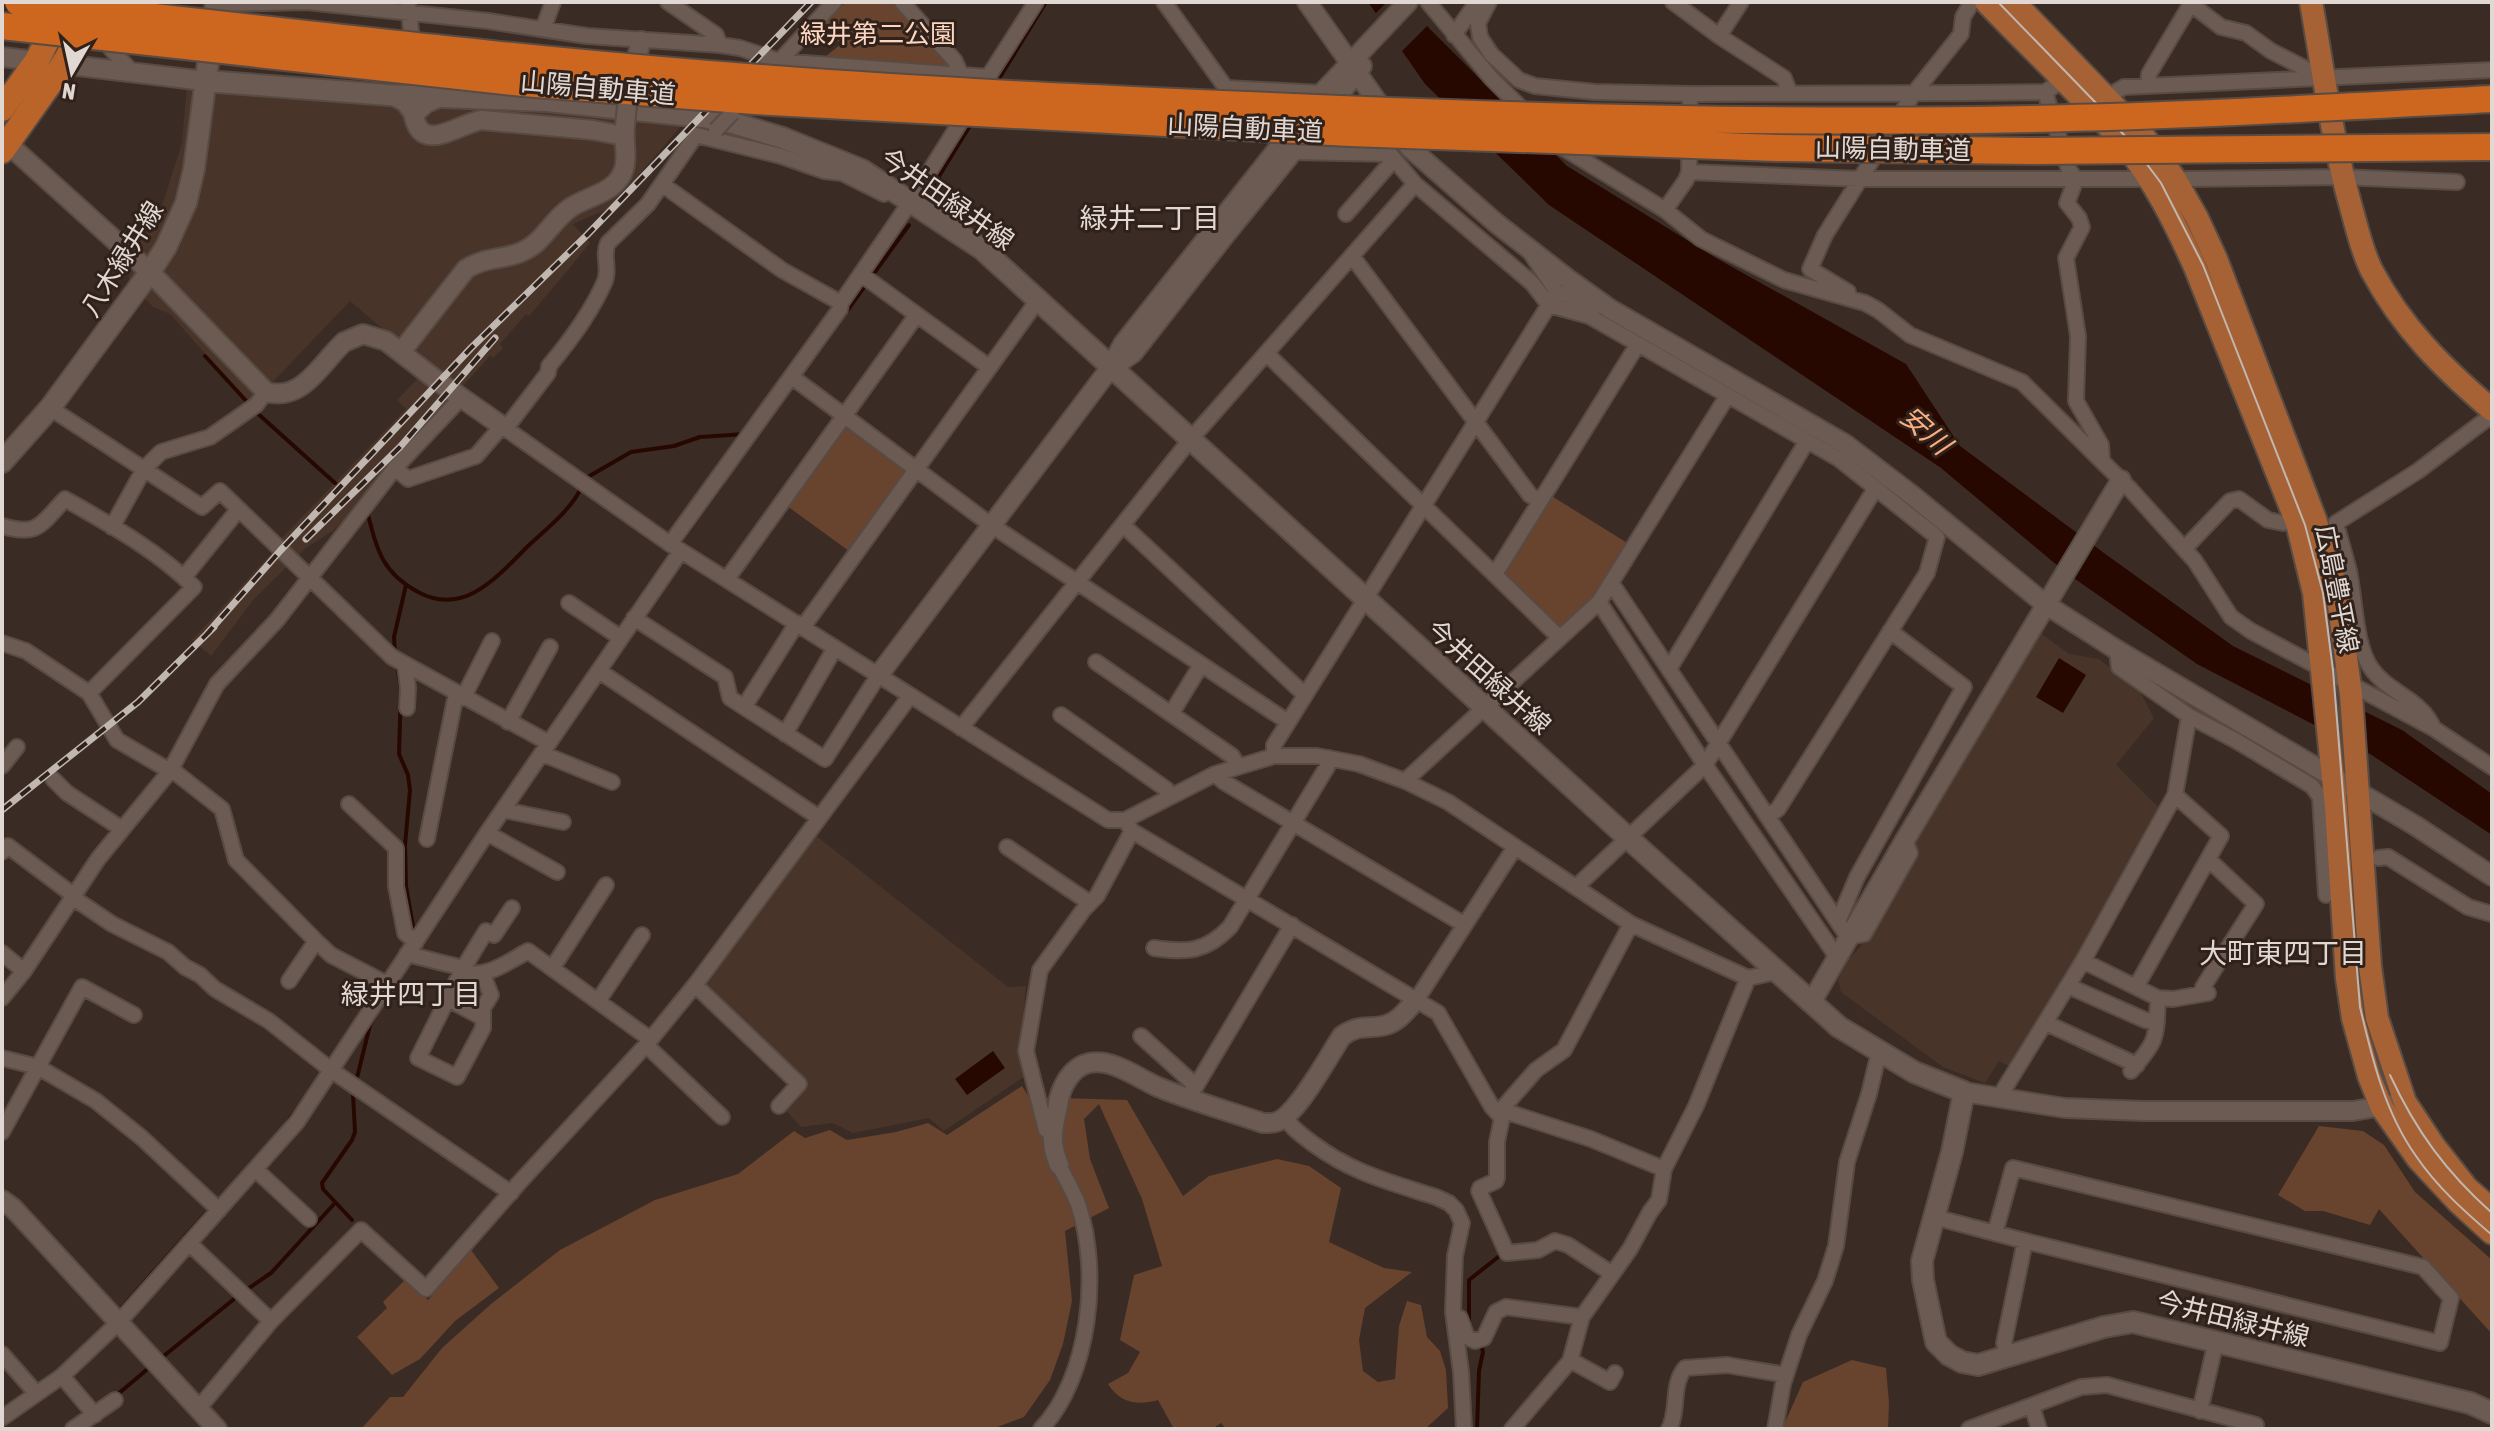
<svg xmlns="http://www.w3.org/2000/svg" width="2494" height="1431" font-family="'Asap Condensed','Noto Sans JP',sans-serif">
<rect width="100%" height="100%" fill="#3a2c24"/>
<path fill="#483429" d="M188,73l507,37 -85,98 -37,16 17,19 -27,33 -34,40 -3,-2 -26,30 3,4 -10,10 -3,-2 -38,42v7l-118,125 -28,18 -52,51 -43,57 -19,-16 86,-94 -2,-2 130,-135 -9,-9 23,-24 17,-1 -87,-74 -99,104 -81,-91 -17,-7 -23,-25 -4,-21 33,-46 23,-72z
M2038,631l31,23 30,5 40,31 15,28 -38,47 45,45 -80,145 -70,112 -12,-6 -14,22 -42,-16 -102,-75 -3,-12 10,-20 12,-13 54,-91 1,-16z
M810,831l198,156 18,-1 -6,68 5,22 -81,55 -15,-13 -76,15 -20,-10 -32,4 -18,-20 24,-23 -101,-94 -1,-10z"/>
<path fill="#68432e" d="M846,2h46l56,60 3,10 -131,-11 21,-17 -19,-20z
M849,425l58,43v4l-58,79 -62,-45 57,-79z
M1550,495l79,49 -33,52 -33,30 -6,-1 -51,-50 -1,-9z
M1022,1086l7,11 98,3 56,96 26,-20 68,-17 32,7 32,22 -12,54 55,26 28,4 -47,36 -6,32 4,31 15,11 17,-3 4,-53 8,-25 14,4 6,32 13,14 6,19 2,38 -23,21h-199l-5,-6 -9,6h-38l-16,-29c-21,6 -38,3 -50,-16l20,-11 12,-21 -20,-12 14,-65 28,-9 -20,-67 -43,-95 -15,15 6,40 19,49 -44,23 7,70 -9,43 -13,36 -26,37 -32,12h-631l29,-32h13l39,-49 49,-44 69,-54 95,-50 83,-26 56,-43 11,7 25,-8 17,10 49,-8 32,-9 19,12z
M2319,1126l44,5 21,14 31,47 77,68v74l-113,-125 -9,16 -47,-14h-18l-27,-16z
M471,1250l28,38 -44,33 -35,38 -28,16 -35,-38 30,-29 -4,-6 23,-23 22,21z
M1852,1360l34,8 3,35 -1,26h-106l21,-47z"/>
<path fill="#270800" d="M1368,2h47l13,25 139,139 149,92 190,106 54,82 144,107 129,93 169,84 90,64v41l-122,-81 -173,-90 -132,-92 -124,-104 -392,-263 -124,-121z
M2059,658l27,17 -23,38 -27,-16z
M993,1051l12,17 -38,27 -12,-16z"/>
<path fill="#3a2c24" d="M1387,2h32l11,21 -31,31 -26,-38z"/>
<g fill="none" stroke-linecap="round" stroke-linejoin="round">
<path stroke="#270800" stroke-width="4" d="M997,82l49,-80
M933,186l38,-62
M872,276l37,-51
M844,315l23,-32
M205,356l44,48
M256,412l79,71
M586,478l45,-26 43,-6 26,-9 45,-3
M367,511c10,38 14,61 51,81 46,25 79,-15 110,-46 17,-16 40,-34 51,-54
M681,541l41,-57
M395,654l-1,-17 12,-52
M397,665l4,24 -2,65 9,21 2,15 -5,55 1,41 8,46
M287,1123l11,-15
M352,1220l-29,-31 -1,-6 30,-43 3,-8 -2,-38 17,-69 5,-9
M116,1314l90,-101
M1469,1324v-44l33,-26
M160,1359l79,-64 32,-22 64,-70
M118,1394l32,-27
M1477,1429l2,-58 4,-19 -2,-8"/>
<g stroke="#574b44" stroke-width="18">
<path id="minor" d="M408,2l5,49
M668,2l48,33 4,10
M902,2l53,59 6,14
M1164,2l62,86 96,5
M1428,2l64,77 36,36
M1489,2l-11,21 2,14 11,17 28,26 16,6 60,6 95,2 276,-1 79,-1 17,-11
M1673,2l46,34 65,42 6,15
M216,4l91,-2 181,19 99,15 133,9 20,3 39,13 209,16
M2191,4l30,23 25,6 25,18 53,27
M543,29l10,-27
M107,34l4,15 22,24
M1454,35l23,-33
M1719,36l22,-34
M775,66l59,-64
M985,82l51,-80
M2148,86l1,-12 43,-72
M2045,92l24,78 7,9
M390,96l14,8 10,13 13,-12 16,-7
M2107,97l17,-10 368,-17
M1557,144l108,66 36,29 83,41 81,23 13,7 32,25 112,47 109,108 64,71 36,56 20,14 182,97 59,39
M1288,149l5,3 97,2 25,30 117,99 17,22 40,11 250,143 98,78 -10,36 -149,236 -10,7
M1689,172l171,7h328l154,-2 115,5
M2076,179l-9,24 12,15 3,9 -16,31 12,78 -2,65 25,44 1,14
M663,185l119,85 59,33
M1665,210l21,-30 3,-8 1,-78
M1346,214l43,-49 1,-11
M1530,252l27,40 41,14
M1352,256l178,239 10,6
M862,275l127,92
M1848,292l-38,-23 15,-34 89,-142 47,-59 2,-17 9,-15
M1266,353l294,285
M792,377l199,148 297,197
M50,408l152,99 18,-16 172,166 157,86
M506,428l42,-55 1,-7c21,-25 43,-55 56,-85 5,-13 -3,-26 3,-38l40,-39 48,-69 85,21 43,15 18,2 42,21
M395,468l13,11 68,-23 26,-30 168,118 438,276h17l90,-46 59,-18h43l42,8 46,17 43,21 183,122 117,54 28,-6
M1123,525l182,170
M2,526c37,11 39,-2 63,-27 44,25 93,52 129,88l-105,106
M112,527l32,-58 17,-17 49,-15 46,-32 10,-13
M670,544l170,-235 1,-6 70,-102 57,-91
M2184,549l46,-48 9,-2 29,21 15,3
M1495,574l143,-230
M184,577l54,-67
M727,579l189,-263
M1612,584l236,353 16,-3 46,-81 -5,-13
M1599,602l106,163 132,192
M569,603l52,35
M634,618l91,59 5,21 95,61 53,-83
M803,627l235,-327
M2,643l24,8 63,42 28,47 53,31
M2117,650l2,17 70,49 46,24 77,46 8,11 6,98
M1096,662l136,94 6,10
M405,665l3,23 -1,20
M1669,669l138,-228
M599,671l219,146
M463,698l29,-57
M744,707l53,-84
M1171,714l30,-49
M1061,715l105,74 6,7
M508,722l42,-75
M2433,727c-12,-28 -45,-34 -62,-59 -16,-23 -16,-69 -22,-97 -4,-16 -9,-32 -13,-48l82,-52 74,-56
M961,728l229,-288 225,-256
M785,734l50,-86
M543,754l69,28
M1274,756v-11l283,-453
M2,766l15,-19
M171,769l51,40 14,51 80,81 15,14 56,29
M1215,774l9,8 241,143
M53,779l14,14 55,36
M1405,781l194,-179 129,-207
M349,804l47,44v38l9,47 11,9
M504,810l59,12
M1125,820l7,11 306,182 54,94 10,11 -5,24v36l-1,3 -16,7 -1,3 28,62 31,-3 17,-9 13,4 43,28
M487,833l70,39
M427,839l29,-145
M1007,847l83,56
M2,852l6,-6 65,49
M2378,858l10,-1 80,50 24,7
M1576,887l129,-122 170,-276
M72,897l40,27 56,28 17,15 15,8 15,14 54,32 62,49 180,123
M1838,922l19,-45 107,-190 -74,-56
M1154,948c33,5 52,4 76,-21l97,-160 2,-9
M2,953l22,18
M407,954l56,14
M2083,961l75,37 15,1 35,-6
M553,967l53,-82
M461,972c25,7 45,-9 67,-21l122,88
M483,975l8,20 -8,13v20l-26,49 -39,-19 43,-86 25,-41 8,4 18,-27
M289,981l27,-40
M695,985l104,99 -20,22
M2068,986l77,34 12,2
M2136,987l85,-151 -46,-41 14,-79
M2202,994l1,-7 53,-83 -48,-45
M2,998l22,-27 74,-112 72,-88 47,-87 60,-64 118,-152 66,-70
M448,999l35,19
M1417,999l98,-152
M598,1001l44,-66
M2046,1023l91,42
M1141,1036l55,50
M646,1045l76,72
M2,1058l36,9 58,34 46,37 77,72
M2131,1071c27,-31 25,-32 27,-73
M1187,1097l9,-11 96,-161
M1998,1099l85,-138 92,-166
M1492,1107l9,3 35,-40 28,-20 67,-126
M1501,1110l90,29 73,30
M1285,1117c7,12 17,18 27,26 40,30 77,39 124,54l13,6 7,7 6,13 -7,33 -2,56 8,60 3,57
M2,1132l80,-145 52,28
M1053,1136l-7,-6 -20,-79 14,-81 44,-61 13,-13 35,-65
M255,1169l54,50
M1934,1217l91,24 415,102 11,-45 -28,-31 -410,-99 -18,65
M189,1243l82,78
M1460,1318l7,19 8,4 9,-3 12,-26 10,-5 76,10
M2,1354l34,39
M2008,1356l-4,-13 21,-102
M1570,1360l40,22 5,-9
M62,1376l33,39
M2032,1406l7,23
M198,1409l73,-88 90,-91 65,59 92,-105 128,-139 49,-60 215,-289
M2200,1411l16,-70
M2,1418l60,-42 57,-54 178,-200 190,-289 194,-282
M73,1429l42,-29
M1041,1429c49,-52 60,-158 37,-225 -5,-13 -13,-26 -19,-39
M1512,1429l58,-68 12,-44 48,-68 20,-37 9,-12 5,-31 32,-63 52,-128
M1669,1429c10,-18 2,-44 16,-61l42,-3 59,10
M1775,1429l8,-45 16,-49 26,-54 11,-35 11,-84 22,-68 10,-42
M1969,1429l112,-42 26,-2 149,40 -1,4"/>
</g>
<g stroke="#574b44" stroke-width="22">
<path id="tertiary" d="M1307,2l103,146 86,75 72,56 42,30 235,135 68,52 132,108 72,46 299,176 76,50
M2,57l203,24
M632,77l9,-36
M414,117c9,36 40,9 67,3l112,10 31,6
M8,144l142,128 116,120c37,10 55,-29 78,-50l19,-8 23,7 53,41 63,44
M401,352l65,-83c19,-12 34,-9 53,-16 23,-8 32,-32 51,-45 17,-12 47,-15 54,-39 4,-13 -1,-29 1,-43
M1114,366l19,-13 89,-114 140,-173
M878,676l233,-309 12,-23 199,-251 86,-91
M1811,1003l94,-163 216,-360
M1964,1092l101,16 79,3h209l52,-9
M1059,1165c-10,-25 -6,-34 -1,-60 2,-17 13,-38 31,-42 23,-5 49,15 69,24 34,14 70,24 105,36 2,0 11,0 13,-1 21,-6 53,-67 66,-86 18,-13 26,-6 44,-11 14,-4 22,-17 31,-26
M2,1200l11,8 204,221"/>
</g>
<g stroke="#574b44" stroke-width="24">
<path id="secondary" d="M205,81l184,14 158,6 156,16 30,6 50,15 79,32 120,79 646,589 211,189 75,45 50,20 -12,60 -30,109 1,19 13,62 13,13 13,7 16,3 126,-38 29,-5 337,81 22,10
M2,462l48,-54 100,-136 16,-25 20,-44 8,-34 22,-167"/>
</g>
<g stroke="#574b44" stroke-width="26">
<path id="primary" d="M1986,2c45,47 95,93 138,142 30,36 52,81 71,123l102,256 17,70 22,214 11,171 6,40 16,58 13,32 36,51 40,43 34,31
M2014,2l131,136 30,41 22,39 19,41 99,260 22,71 14,105 19,271 7,52 28,84 29,44 33,42 25,22
M2311,2c12,68 21,138 40,205 6,21 11,45 21,64 30,57 72,98 120,139"/>
</g>
<g stroke="#574b44" stroke-width="28">
<path id="trunk" d="M2,109l34,-47 24,-46
M2,151l61,-86 25,-46"/>
</g>
<use href="#minor" stroke="#6c5b52" stroke-width="14"/>
<use href="#tertiary" stroke="#6c5b52" stroke-width="18"/>
<use href="#secondary" stroke="#6c5b52" stroke-width="20"/>
<use href="#primary" stroke="#a66234" stroke-width="22"/>
<use href="#trunk" stroke="#ba642a" stroke-width="24"/>
<path stroke="#c1b7b1" stroke-width="2" d="M1998,2l98,101 35,40 30,40 42,82 102,260 18,68 10,77 27,337c12,51 25,106 56,149 21,31 48,55 76,79
M2390,1075c26,56 56,97 102,138"/>
<g stroke="#c1b7b1" stroke-width="7">
<path id="rail" d="M306,539l94,-92 95,-109
M205,636l75,-85 191,-203 116,-113 224,-233
M2,810l136,-108 76,-75"/>
</g>
<use href="#rail" stroke="#30221a" stroke-width="4" stroke-dasharray="12" stroke-linecap="butt"/>
<g stroke="#574b44" stroke-width="18" stroke-linecap="butt">
<path id="minor-bridge" d="M716,130l16,-17"/>
</g>
<g stroke="#574b44" stroke-width="22" stroke-linecap="butt">
<path id="tertiary-bridge" d="M625,126l3,-31"/>
</g>
<g stroke="#574b44" stroke-width="30" stroke-linecap="butt">
<path id="motorway-bridge" d="M18,2c252,27 504,59 756,77 158,12 315,19 473,26 261,12 523,19 785,14 153,-3 307,-12 460,-20
M2,26l521,57 232,18 595,32 427,15 256,3 459,-4"/>
</g>
<use href="#minor-bridge" stroke="#6c5b52" stroke-width="14"/>
<use href="#tertiary-bridge" stroke="#6c5b52" stroke-width="18"/>
<use href="#motorway-bridge" stroke="#cd6720" stroke-width="26"/>
</g>
<g text-anchor="middle" dominant-baseline="central" stroke-width="6" stroke-linejoin="round" paint-order="stroke">
<g font-size="26" fill="#fdd6c1" stroke="#30221a">
<text x="878" y="34">緑井第二公園</text>
</g>
<g font-size="26" fill="#e1d8d3" stroke="#30221a">
<text transform="translate(598 88) rotate(5)">山陽自動車道</text>
<text transform="translate(1245 128) rotate(3)">山陽自動車道</text>
<text transform="translate(1893 149) rotate(1)">山陽自動車道</text>
<text transform="translate(947 199) rotate(35)">今井田緑井線</text>
<text transform="translate(122 259) rotate(-58)">八木緑井線</text>
<text transform="translate(2337 589) rotate(79)">広島豊平線</text>
<text transform="translate(1489 677) rotate(42)">今井田緑井線</text>
<text transform="translate(2233 1319) rotate(14)">今井田緑井線</text>
</g>
<g font-size="28" fill="#e1d8d3" stroke="#30221a">
<text x="1150" y="218">緑井二丁目</text>
<text x="2283" y="953">大町東四丁目</text>
<text x="411" y="994">緑井四丁目</text>
</g>
<g font-size="28" font-style="italic" fill="#faae84" stroke="#30221a">
<text transform="translate(1926 430) rotate(42)">安川</text>
</g>
</g>
<rect width="2494" height="1431" fill="none" stroke="#e1d8d3" stroke-width="8"/>
<g transform="translate(72 72) rotate(189)" stroke="#30221a" stroke-width="6" paint-order="stroke">
<path d="M0-6L14 30L0 20L-14 30Z" fill="#e1d8d3"/>
<text y="-12" font-size="22" font-weight="bold" text-anchor="middle" fill="#e1d8d3">N</text>
</g>
</svg>
